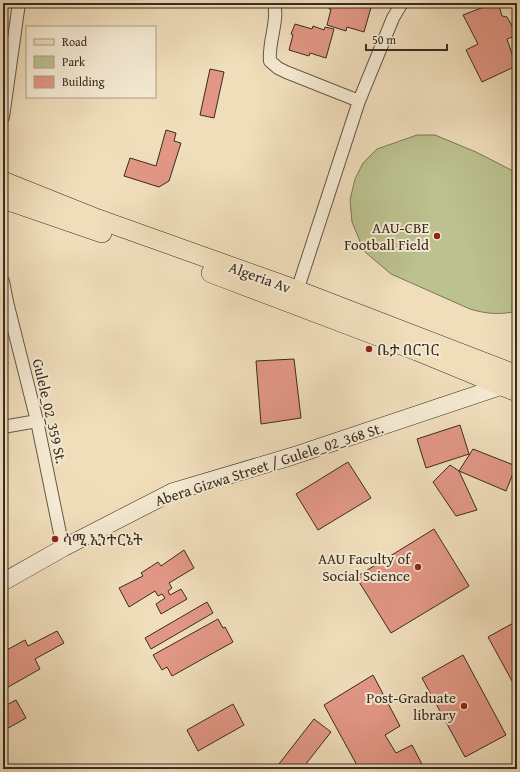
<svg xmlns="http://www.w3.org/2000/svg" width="520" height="772" font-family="'Gentium Book Plus','Noto Serif Ethiopic',serif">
<rect width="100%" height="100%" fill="#f0debb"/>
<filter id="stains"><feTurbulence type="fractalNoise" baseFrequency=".005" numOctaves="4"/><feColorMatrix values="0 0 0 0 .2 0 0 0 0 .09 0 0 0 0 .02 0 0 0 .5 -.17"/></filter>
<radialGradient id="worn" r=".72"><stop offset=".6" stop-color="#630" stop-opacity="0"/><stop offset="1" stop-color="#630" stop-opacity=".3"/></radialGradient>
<path fill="#bbc18f" stroke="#7a7658" d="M417,135h18l41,17 41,21v138c-16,4 -31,3 -47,-2l-79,-35 -27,-23 -12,-29 -2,-22 5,-21 8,-16 14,-14z"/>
<path fill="#e29785" stroke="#392b20" d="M331,3l41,1 -8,28 -17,-5 -1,4 -19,-6 4,-16h-2z
M494,3h4l4,13 5,1 10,18 -10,4 9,27 -34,16 -16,-32 12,-6 -15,-29z
M295,24l17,5 1,-3 11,4 1,-3 9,2 -8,29 -16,-5 -1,3 -20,-6 4,-15 -2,-1z
M210,69l14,3 -10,46 -14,-3z
M166,130l10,3 -2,8 7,2 -12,38 -10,6 -35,-11 6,-18 26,8z
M3,346l5,18 -5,1z
M294,359l7,59 -40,6 -5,-63z
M460,425l9,29 -43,14 -9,-29z
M473,449l43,17 -10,25 -47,-20z
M348,462l23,36 -53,32 -22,-36z
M450,465l9,6 18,39 -21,6 -23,-34z
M434,529l35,57 -78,47 -35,-56z
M184,550l10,18 -25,15 3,5 -4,3 2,4 11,-6 6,10 -26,15 -5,-10 9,-6 -3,-4 -4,2 -3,-5 -26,16 -10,-19 24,-12 -2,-3 17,-11 3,4z
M207,602l6,11 -62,36 -6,-11z
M218,619l5,9 2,-1 8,15 -61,34 -5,-9 -5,3 -9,-15z
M517,621v69l-29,-53z
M57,631l7,12 -29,16 5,10 -37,21v-38l22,-12 3,6z
M463,655l43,80 -41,22 -43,-79z
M373,675l27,51 -15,9 11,18 16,-8 12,23 -2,1h-63l-35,-64z
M16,700l10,18 -23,13v-15l4,-2 -4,-7z
M233,704l11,21 -46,26 -11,-21z
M314,719l17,13 -29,37h-27z"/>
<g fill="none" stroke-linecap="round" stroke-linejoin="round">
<g stroke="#675847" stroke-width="14">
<path id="minor" d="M274,3c5,17 -6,39 -4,58l8,7 8,4 73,29
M3,117l16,-114
M3,281l4,21 30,119 26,127
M295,297l64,-196 34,-83 9,-15
M3,427l34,-6"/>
</g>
<g stroke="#392b20" stroke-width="18">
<path id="secondary" d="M3,582l60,-34 109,-56 121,-36 218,-73"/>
</g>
<g stroke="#392b20" stroke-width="20">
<path id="primary" d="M3,181l95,38 199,71 220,85
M3,199l99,34
M211,273l206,78 100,41"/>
</g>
<use href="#minor" stroke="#f5ead3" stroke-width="12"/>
<use href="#secondary" stroke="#f5ead3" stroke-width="17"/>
<use href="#primary" stroke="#f0debb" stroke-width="19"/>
</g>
<g fill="#8f2418" stroke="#f5ead3" stroke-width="1.5">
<circle cx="437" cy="236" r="4"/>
<circle cx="369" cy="349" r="4"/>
<circle cx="55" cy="539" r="4"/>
<circle cx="418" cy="567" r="4"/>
<circle cx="464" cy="706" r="4"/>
</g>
<g text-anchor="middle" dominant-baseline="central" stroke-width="4" stroke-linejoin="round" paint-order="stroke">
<g font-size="15" fill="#392b20" stroke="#f5ead3" text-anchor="end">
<text x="429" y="227">AAU-CBE<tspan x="429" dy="17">Football Field</tspan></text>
<text x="377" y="349" text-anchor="start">ቤታ በርገር</text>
<text x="63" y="539" text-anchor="start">ሳሚ ኢንተርኔት</text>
<text x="410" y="558">AAU Faculty of<tspan x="410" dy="17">Social Science</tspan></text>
<text x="456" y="697">Post-Graduate<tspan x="456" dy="17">library</tspan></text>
</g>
<g font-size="15" fill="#392b20" stroke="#f5ead3">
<text transform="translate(260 277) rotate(20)">Algeria Av</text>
<text transform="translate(50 411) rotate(77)">Gulele_02_359 St.</text>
<text transform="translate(269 464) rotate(-18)">Abera Gizwa Street / Gulele_02_368 St.</text>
</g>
</g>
<rect width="520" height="772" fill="none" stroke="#f0debb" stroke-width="16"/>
<rect x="4" y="4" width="512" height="764" fill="none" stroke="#392b20" stroke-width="2"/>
<rect x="8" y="8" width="504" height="756" fill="none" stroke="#392b20"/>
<rect x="26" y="26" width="130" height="72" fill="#f5ead3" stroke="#aa9e8b"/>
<rect x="34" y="39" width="20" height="6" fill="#f0debb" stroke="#aa9e8b"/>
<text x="62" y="46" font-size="12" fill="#392b20">Road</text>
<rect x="34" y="56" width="20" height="12" fill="#bbc18f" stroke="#aa9e8b"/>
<text x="62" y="66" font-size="12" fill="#392b20">Park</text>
<rect x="34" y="76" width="20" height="12" fill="#e29785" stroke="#aa9e8b"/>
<text x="62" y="86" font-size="12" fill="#392b20">Building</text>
<path d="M366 44v6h81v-6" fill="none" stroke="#392b20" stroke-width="2"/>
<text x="372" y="44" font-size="12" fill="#392b20" stroke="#f5ead3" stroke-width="3" paint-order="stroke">50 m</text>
<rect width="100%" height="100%" filter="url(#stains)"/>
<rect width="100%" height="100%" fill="url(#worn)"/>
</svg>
